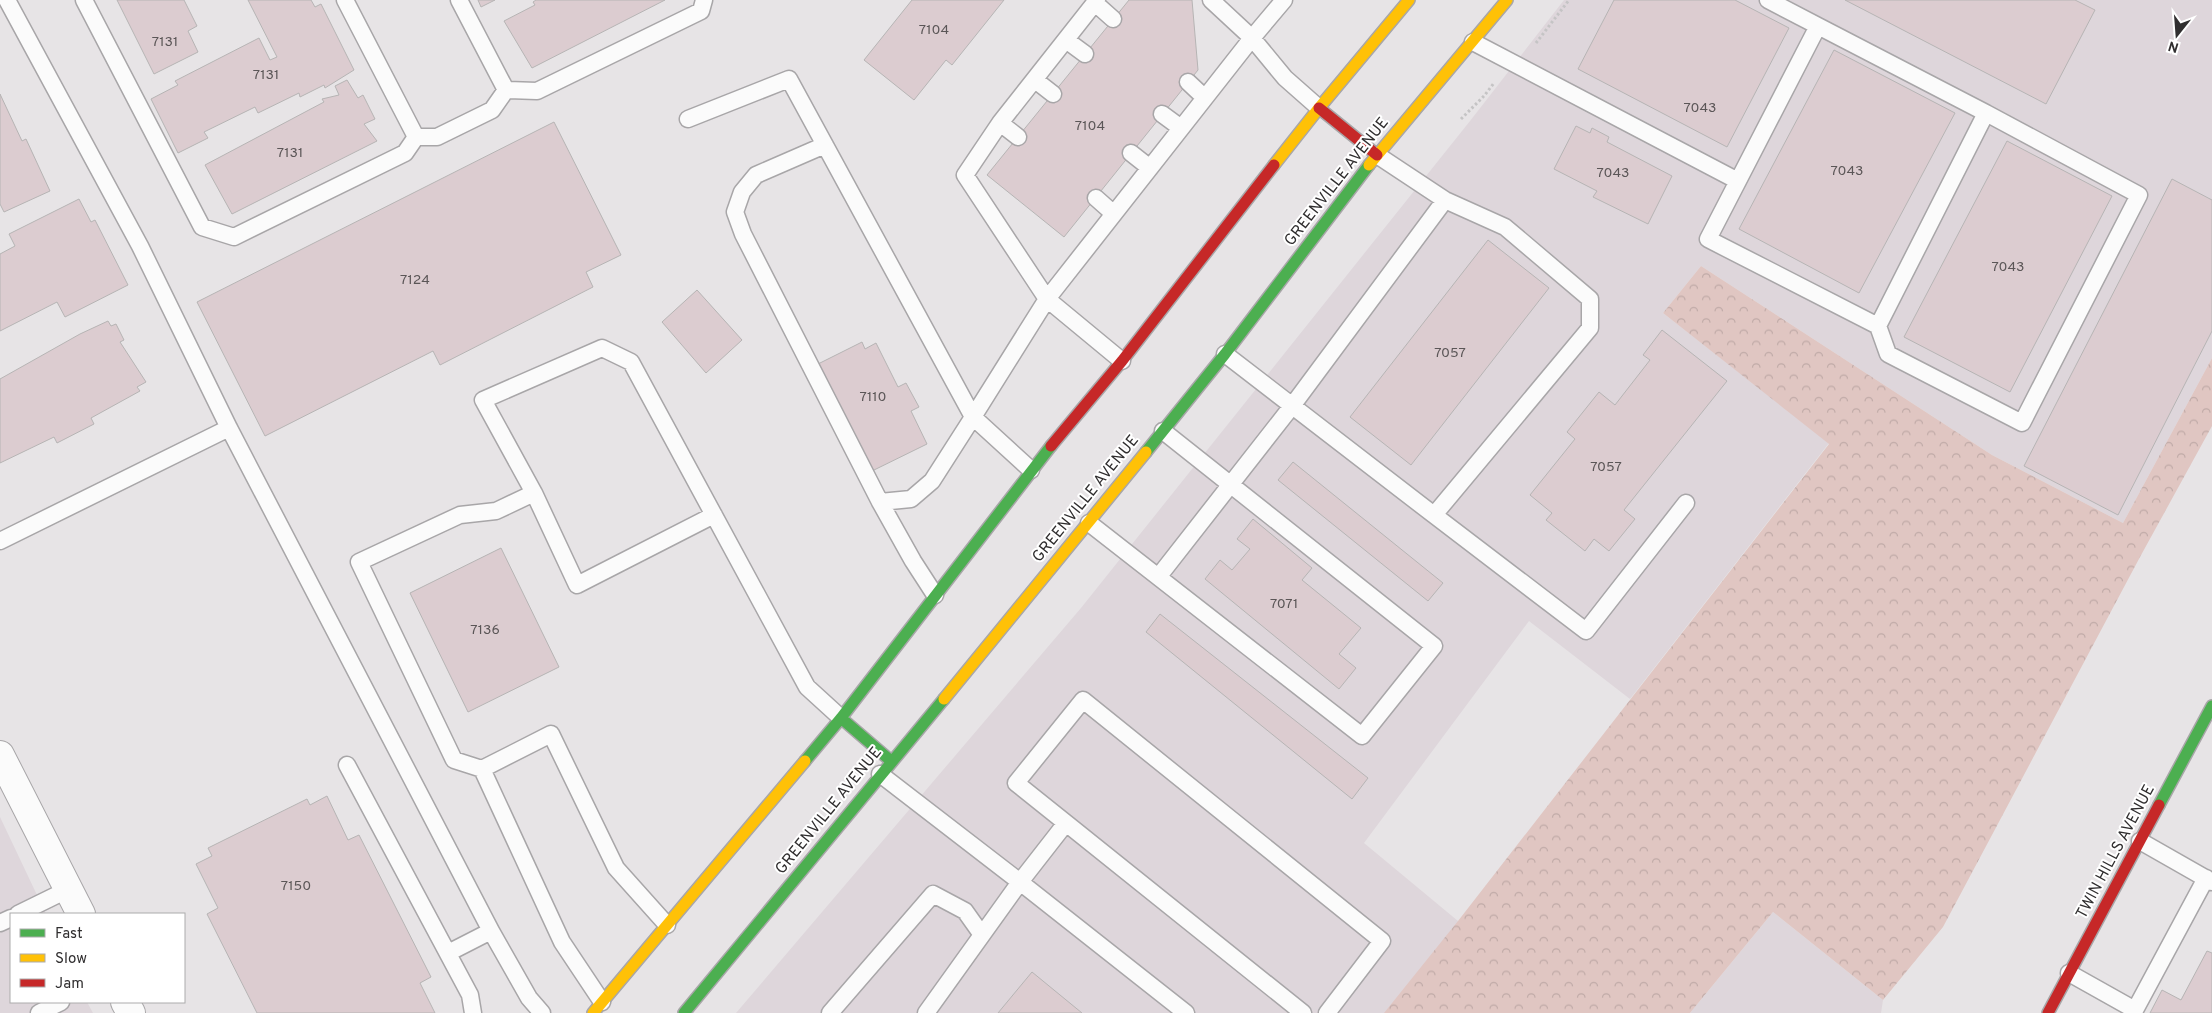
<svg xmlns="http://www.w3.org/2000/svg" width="2212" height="1013" font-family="Overpass,sans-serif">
<defs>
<pattern id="forest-crowns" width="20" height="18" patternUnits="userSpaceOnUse" patternTransform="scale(1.25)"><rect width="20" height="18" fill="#e0c6c2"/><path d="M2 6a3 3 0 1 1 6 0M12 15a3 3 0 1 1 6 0" fill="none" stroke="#c0aaa7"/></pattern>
</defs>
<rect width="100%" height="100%" fill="#e7e4e6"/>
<path fill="#ded6db" d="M1564,0h648v358l-89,165 -131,-68 -291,-189 -38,47 166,130 -199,256 -101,-78 -165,222 94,78 126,92h-848l345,-405 389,-487z
M0,817l46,97h-35v88h76l6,11h-93z
M1773,912l110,88 -2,13h-191z"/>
<path fill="url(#forest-crowns)" d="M1701,266l291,189 131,68 89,-165v68l-72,131 -197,370 -60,73 -110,-88 -83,101h-306l74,-92 371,-477 -166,-131z"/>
<path fill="#dcccd0" stroke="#b6b4b4" d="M117,0h67l13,26 -9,5 10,21 -44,22z
M248,0h63l4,7 6,-3 33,66 -29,18 -1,-3 -24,12 -1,-4 -41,20 -3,-6 -51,25 4,6 -30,15 -27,-54 27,-14 -3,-4 84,-43 11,22 7,-3z
M478,0h17l-14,7z
M536,0h129l-133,68 -28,-47 31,-16 -2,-3z
M912,0h92l-52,65 -6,-5 -32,40 -50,-40z
M1129,0h63l6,70 -134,167 -77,-62z
M1614,0h121l54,28 -62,119 -149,-78z
M1845,0h230l20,10 -49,94z
M1834,50l121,63 -96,180 -120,-64z
M347,80l11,18 5,-3 12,24 -11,5 13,17 -145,73 -27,-49 119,-63 -2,-3 17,-4 -4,-9z
M0,94l22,47 4,-2 24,52 -46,21 -4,-8z
M554,122l67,133 -35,17 7,15 -153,78 -7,-14 -168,85 -68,-134z
M1576,126l14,7 2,-5 17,9 -2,5 65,34 -24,48 -55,-27 4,-6 -43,-22z
M2007,141l105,55 -102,196 -106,-55z
M2172,179l40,21v131l-94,184 -94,-49z
M79,199l12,23 4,-2 33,65 -63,32 -8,-15 -57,29v-77l15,-8 -6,-12z
M1488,240l61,48 -138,177 -61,-48z
M697,290l45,50 -36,33 -44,-51z
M108,321l3,5 5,-2 8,16 -4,2 26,40 -9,5 3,4 -49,27 3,6 -37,19 -3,-6 -54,26v-84l80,-45z
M1662,330l65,51 -103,129 11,9 -26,32 -15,-12 -9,12 -39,-31 6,-7 -22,-18 45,-56 -8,-7 32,-40 16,13 35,-45 -7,-5z
M862,342l3,7 11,-6 22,44 8,-4 13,24 -8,4 16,33 -55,27 -54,-107z
M1293,462l150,121 -15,18 -150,-121z
M1253,519l59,49 -10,12 59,48 -22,26 17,14 -17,21 -134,-110 15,-19 12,10 18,-21 -13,-10z
M501,548l58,119 -91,45 -58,-119z
M1160,614l208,164 -16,21 -206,-167z
M327,796l21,44 11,-5 72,142 -11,6 15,30h-178l-50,-99 11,-6 -22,-44 16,-8 -4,-8 99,-49 3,6z
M2207,951l5,2v60h-62l12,-23 19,10z
M1032,972l50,41h-84z"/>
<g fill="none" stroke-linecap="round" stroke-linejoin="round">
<g stroke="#a8a6a8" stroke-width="19">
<path id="lane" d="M7,0l133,246 89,182 262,503
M84,0l118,227 32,10 171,-84 11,-16
M345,0l71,137
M459,0l47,90 31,1 164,-80 3,-11
M1211,0l41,38 32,-38
M1095,3l18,16
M1066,40l19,14
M1473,42l265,139 80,-155 -50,-26
M1035,80l18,14
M1188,82l17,16
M1162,114l19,14
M688,119l101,-40 184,338 -41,64 -21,18 -31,3
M1000,123l18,14
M416,137h21l55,-27 14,-20
M825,145l-69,30 -14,17 -7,20 8,22 137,268 33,59 22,34
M1131,153l19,15
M1738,181l-30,58 170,87 108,-213 -168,-87
M1096,198l18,16
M1878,326l10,28 134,69 117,-228 -153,-82
M1225,354l209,161 156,-187v-29l-85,-72 -60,-27 -68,-45
M1122,361l-75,-62 205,-261 33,40 34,30
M1031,470l-58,-53 74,-118 -82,-124 35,-52 97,-123
M534,493l43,92 137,-70
M1434,515l152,116 100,-128
M1089,523l273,213 72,-90 -271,-215
M0,541l229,-113
M1159,576l133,-170 153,-206
M347,765l123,230 3,18
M482,769l80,173 40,60
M880,774l140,108 166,131
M1066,823l237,190
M2140,841l72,41
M18,914l51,-25
M0,923l11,-5
M667,925l-51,-57 -65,-134 -69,35 -28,-9 -95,-198 101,-47 36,-4 38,-18 -51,-93 119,-52 29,14 176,325 34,31
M448,953l43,-22 38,67 13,15
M2069,973l66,37 71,-132
M39,1013l22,-11
M830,1013l103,-119 32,17 17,24
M926,1013l94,-131 46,-59 -50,-40 67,-83 299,241 -55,72"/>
</g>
<g stroke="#a8a6a8" stroke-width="30">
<path id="street" d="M0,755l81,159
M125,1002l6,11"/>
</g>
<g stroke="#a8a6a8" stroke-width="14">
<path id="fast" d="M1146,452l79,-98 144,-189
M841,718l50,43
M805,761l36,-43 210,-272
M2159,805l53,-99
M684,1013l260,-314"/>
</g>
<g stroke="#a8a6a8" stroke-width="14">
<path id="slow" d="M1274,165l45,-57 90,-108
M1369,165l138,-165
M944,699l202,-247
M593,1013l212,-252"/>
</g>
<g stroke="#a8a6a8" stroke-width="14">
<path id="jam" d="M1319,108l58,47
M1051,446l71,-85 152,-196
M2048,1013l111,-208"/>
</g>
<path stroke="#c5c4c5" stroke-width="3" stroke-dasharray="2.5 2.5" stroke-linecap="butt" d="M1536,43l33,-43
M1461,119l23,-23 10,-13"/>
<use href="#lane" stroke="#fbfbfb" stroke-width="16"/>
<use href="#street" stroke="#fbfbfb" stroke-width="28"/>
<use href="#fast" stroke="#4caf50" stroke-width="11"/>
<use href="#slow" stroke="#ffc107" stroke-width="11"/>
<use href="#jam" stroke="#c62828" stroke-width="11"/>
</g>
<g text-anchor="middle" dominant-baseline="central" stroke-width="4" stroke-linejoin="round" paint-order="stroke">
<g font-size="14" fill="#5b5657">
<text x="934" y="30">7104</text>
<text x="165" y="42">7131</text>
<text x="266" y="75">7131</text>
<text x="1700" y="108">7043</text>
<text x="1090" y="126">7104</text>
<text x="290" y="153">7131</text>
<text x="1847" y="171">7043</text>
<text x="1613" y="173">7043</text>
<text x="2008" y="267">7043</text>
<text x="415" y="280">7124</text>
<text x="1450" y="353">7057</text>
<text x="873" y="397">7110</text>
<text x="1606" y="467">7057</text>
<text x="1284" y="604">7071</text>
<text x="485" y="630">7136</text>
<text x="296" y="886">7150</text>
</g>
<g font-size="16" fill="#302e2f" stroke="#fff">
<text transform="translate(1337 182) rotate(-52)">GREENVILLE AVENUE</text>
<text transform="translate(1086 499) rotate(-51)">GREENVILLE AVENUE</text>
<text transform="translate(829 811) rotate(-51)">GREENVILLE AVENUE</text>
<text transform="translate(2116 852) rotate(-62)">TWIN HILLS AVENUE</text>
</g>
</g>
<rect x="10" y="913" width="175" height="90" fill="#ffffff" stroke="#acabac"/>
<rect x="20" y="929" width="25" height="8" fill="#4caf50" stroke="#acabac"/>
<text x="55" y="938" font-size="15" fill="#302e2f">Fast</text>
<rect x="20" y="954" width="25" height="8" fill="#ffc107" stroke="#acabac"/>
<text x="55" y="963" font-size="15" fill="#302e2f">Slow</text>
<rect x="20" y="979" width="25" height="8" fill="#c62828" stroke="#acabac"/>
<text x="55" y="988" font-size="15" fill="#302e2f">Jam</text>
<g transform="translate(2177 35) rotate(197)" stroke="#ffffff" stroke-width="4" paint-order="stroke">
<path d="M0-4L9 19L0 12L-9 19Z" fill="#302e2f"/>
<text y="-8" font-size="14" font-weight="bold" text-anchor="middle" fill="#302e2f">N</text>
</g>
</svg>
